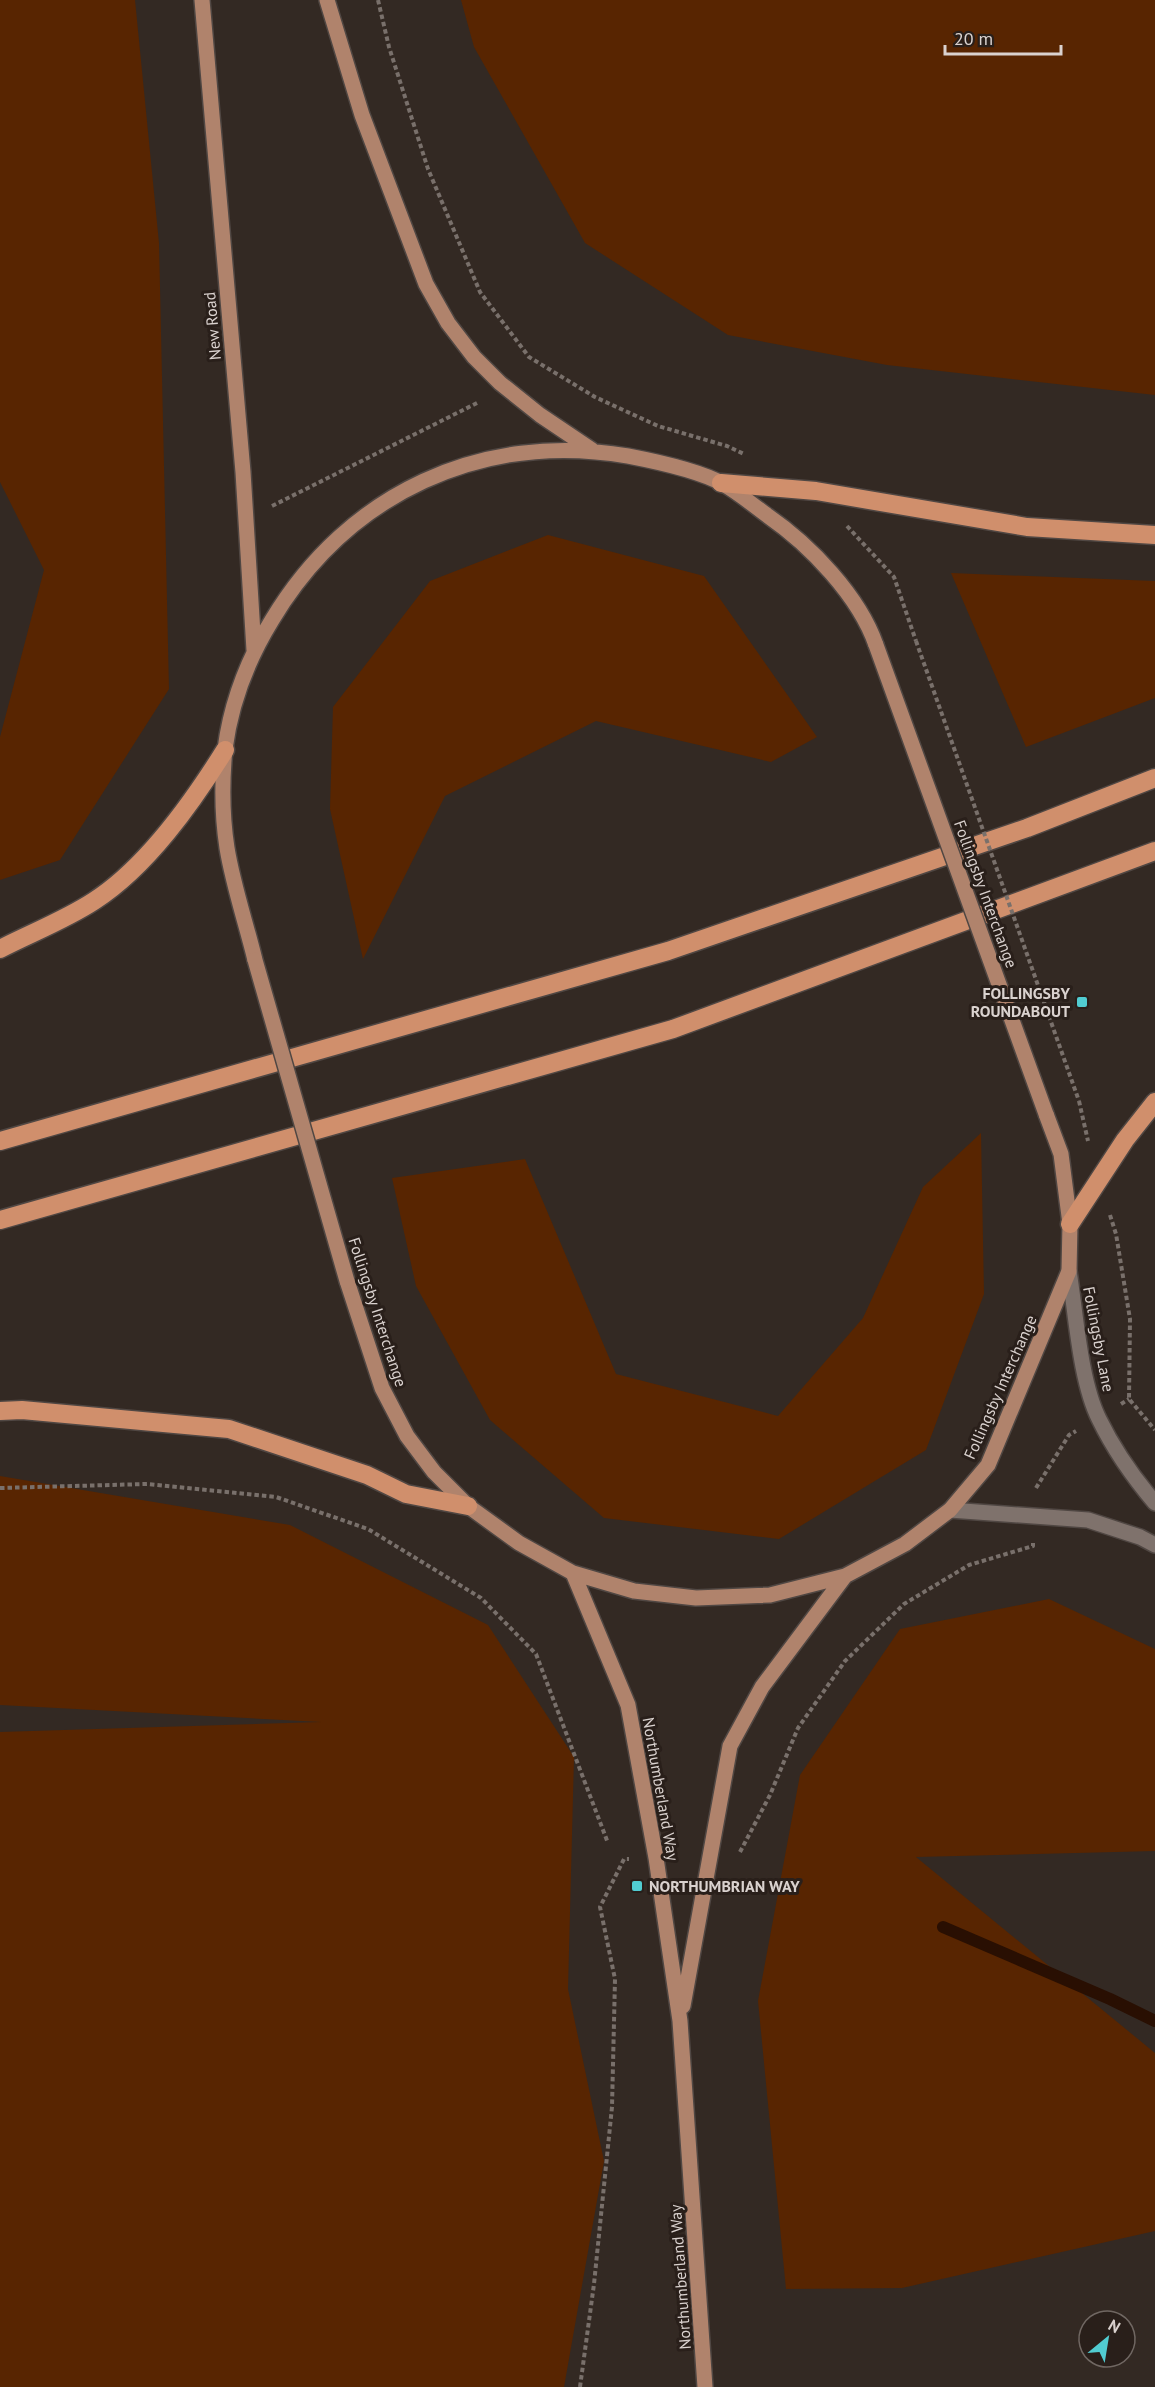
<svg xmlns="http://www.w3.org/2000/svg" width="1155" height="2387" font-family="'PT Sans',sans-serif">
<rect width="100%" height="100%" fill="#332923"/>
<path fill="#582501" d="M0,0h135l24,243 10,446 -109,171 -60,20v-143l44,-167 -44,-88z
M461,0h694v395l-268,-30 -159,-30 -143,-92 -111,-196z
M548,535l156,41 113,161 -46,25 -175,-41 -151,75 -82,163 -33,-150 3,-102 97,-126z
M951,573l204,8v117l-129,49z
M981,1133l3,161 -58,156 -147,89 -175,-21 -114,-98 -74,-134 -24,-108 133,-19 91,215 162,42 85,-98 60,-131z
M0,1476l290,49 198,100 86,132 -6,232 36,172 -40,226h-564v-655l321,-10 -321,-17z
M1049,1599l106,50v202l-239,6 239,196v178l-253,57 -116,1 -28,-288 42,-226 100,-146z"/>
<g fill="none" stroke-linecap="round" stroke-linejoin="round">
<path stroke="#290f02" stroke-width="12" d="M943,1927l167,72 45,22"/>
<g stroke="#504743" stroke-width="18">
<path id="minor" d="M1069,1271c7,43 11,110 30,148 15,31 34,58 56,84
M950,1510l138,10 52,17 15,8"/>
</g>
<g stroke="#504743" stroke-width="18">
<path id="major" d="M202,0l41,472 11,178
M327,0l35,115 64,169 22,39 26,34 26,26 40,32 52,35
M255,960c-9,-37 -22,-75 -28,-112 -5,-32 -5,-68 -2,-99 6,-46 23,-90 47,-129 76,-127 210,-189 356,-164 26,5 72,15 95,28 16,9 30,21 45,32 42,29 91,80 108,129
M347,1281l35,107 25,48 27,36 34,34 51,37 54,30 61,18 62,7 74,-3 75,-19 60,-32 45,-34 38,-45 81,-194 1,-47 -9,-70 -15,-40
M573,1573l55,132 28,153 24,163 25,366
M683,2006l47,-260 32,-59 83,-111"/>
</g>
<g stroke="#504743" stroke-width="21">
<path id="highway" d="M721,483l95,8 211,36 128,8
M0,949c31,-16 65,-29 94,-48 53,-34 98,-98 131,-151
M0,1141l668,-190 359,-123 128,-50
M0,1220l673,-191 482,-178
M1070,1224l55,-84 30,-38
M0,1411l22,-1 207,19 138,46 39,19 62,12"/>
</g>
<path stroke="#79706b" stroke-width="4" stroke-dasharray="4.5 3" stroke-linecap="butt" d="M378,0l11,47 39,122 52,123 49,65 66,40 63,29 69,20 17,8
M272,506l205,-103
M847,526l47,51 22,64
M1079,1101l9,40
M1110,1215l6,19 14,85 -1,80 26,31
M1121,1404l8,-5
M0,1488l147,-4 129,13 92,32 113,69 55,56 72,189
M1036,1488l33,-53 7,-4
M740,1852l30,-57 28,-67 47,-67 59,-57 65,-39 64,-19v-3
M580,2387l14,-103 18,-177 3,-128 -15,-72 24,-48h5"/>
<use href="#minor" stroke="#7f726c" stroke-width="15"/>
<use href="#major" stroke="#b0836c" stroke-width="15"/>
<use href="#highway" stroke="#d08f6c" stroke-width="18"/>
<g stroke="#504743" stroke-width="18" stroke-linecap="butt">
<path id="major-bridge" d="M876,645l170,469
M255,960l92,321"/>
</g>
<path stroke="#79706b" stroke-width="4" stroke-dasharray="4.5 3" stroke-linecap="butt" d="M916,641l163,460"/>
<use href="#major-bridge" stroke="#b0836c" stroke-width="15"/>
</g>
<g fill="#51ccd1" stroke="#291f1a" stroke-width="2">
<rect x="1076" y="996" width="12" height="12" rx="3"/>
<rect x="631" y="1880" width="12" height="12" rx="3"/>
</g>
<g text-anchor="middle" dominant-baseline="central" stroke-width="6" stroke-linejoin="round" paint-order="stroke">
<g font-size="16" fill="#dad2cf" stroke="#291f1a">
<text transform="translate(212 326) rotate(-95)">New Road</text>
<text transform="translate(986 894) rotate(70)">Follingsby Interchange</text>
<text transform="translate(378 1312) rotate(72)">Follingsby Interchange</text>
<text transform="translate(1099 1339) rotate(79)">Follingsby Lane</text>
<text transform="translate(1000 1387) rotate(-66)">Follingsby Interchange</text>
<text transform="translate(661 1789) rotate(80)">Northumberland Way</text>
<text transform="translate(680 2277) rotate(-94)">Northumberland Way</text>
</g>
<g font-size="16" font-weight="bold" fill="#dad2cf" stroke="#291f1a" text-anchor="end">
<text x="1070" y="993">FOLLINGSBY<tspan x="1070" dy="18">ROUNDABOUT</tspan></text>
<text x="649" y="1886" text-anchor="start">NORTHUMBRIAN WAY</text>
</g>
</g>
<g transform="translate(1107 2339) rotate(30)"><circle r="28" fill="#291f1a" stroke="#706762" stroke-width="1.5"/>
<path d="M0-4.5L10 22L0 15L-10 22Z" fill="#51ccd1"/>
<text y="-9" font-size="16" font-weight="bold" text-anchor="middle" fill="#dad2cf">N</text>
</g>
<path d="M945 45v9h116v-9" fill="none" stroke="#dad2cf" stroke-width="3"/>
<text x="954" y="45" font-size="18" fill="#dad2cf" stroke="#291f1a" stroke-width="4.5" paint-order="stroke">20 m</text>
</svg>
